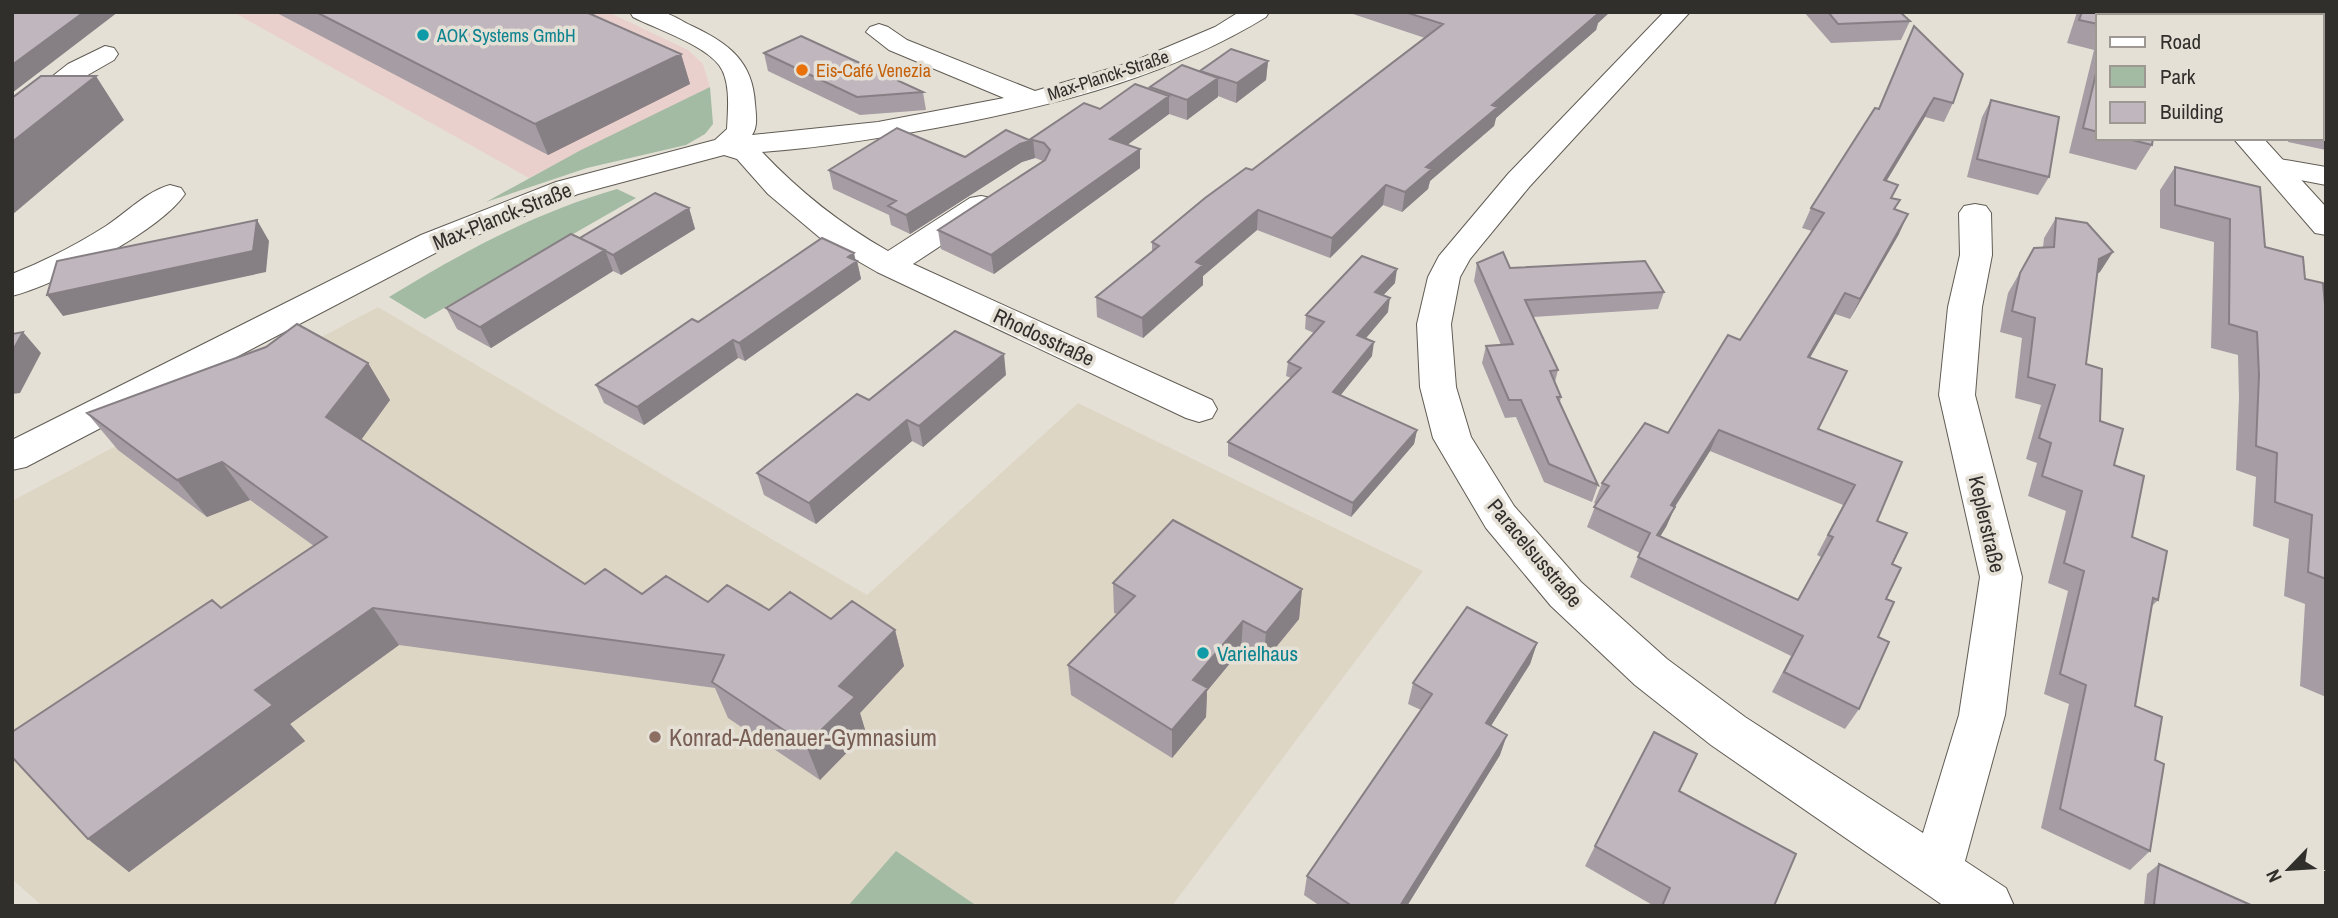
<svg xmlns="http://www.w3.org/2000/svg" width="2338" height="918" font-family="'Archivo Narrow',sans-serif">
<rect width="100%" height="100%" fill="#e5e0d6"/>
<path fill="#ead0cd" d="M233,12h375l80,38 15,14 7,23 -181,91z"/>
<path fill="#ded6c5" d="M378,307l489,288 211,-192 345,168 -251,335h-1130l-30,-27v-378z"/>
<path fill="#a3bba2" d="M710,87l3,37 -8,10 -19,11 -99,23 -101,34 95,-52z
M617,189l19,9 -211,121 -36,-22c72,-44 147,-85 228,-108z
M896,851l81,55h-129z"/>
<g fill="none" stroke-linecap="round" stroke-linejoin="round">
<g stroke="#605c54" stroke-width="2">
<path id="minor" d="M630,12c10,0 22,-2 32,0 10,2 21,10 30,14 36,17 61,35 63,78 1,10 3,23 -3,31l126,-13 126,-24 -115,-48 -23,-18 4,-5 9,-3 9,3 19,13 128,51 97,-29 83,-35 24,-15h30l-3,5c-93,57 -199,85 -304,106 -67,13 -132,24 -200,29 38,40 78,72 126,99l82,-53 11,-2 11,2 4,7 -4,7 -79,52 299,136 5,9 -5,9 -13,4 -13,-4 -309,-146 -52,-30 -57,-48 -31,-35 -13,-4 -146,39 -135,55 -417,218 -14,3v-30l409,-205 135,-53 159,-42 12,-11c1,-20 4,-48 -8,-64 -16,-21 -63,-36 -86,-48z
M1664,12h26l-160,174 -60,73 -10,18 -9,47 5,63 15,50 43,69 67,76 86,77 78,58 178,116 36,-118 21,-138 -41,-182 9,-88 12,-52 -1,-42 5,-7 11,-2 11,2 5,7 1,42 -10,52 -7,88 47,182 -17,138 -40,146 41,27 8,18h-70l-233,-161 -76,-60 -84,-79 -65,-78 -53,-90 -13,-51 -3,-63 11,-47 11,-21 69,-82z
M105,46l9,2 4,6 -4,6 -28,16 -64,52 -10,2v-22l56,-44z
M2274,158l52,9v18l-62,-12 -5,-6 5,-6z
M170,185l11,3 4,6c-25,37 -129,91 -173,102v-22c33,-13 64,-29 94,-48 20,-13 41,-35 64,-41z"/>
</g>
<g stroke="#605c54" stroke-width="2">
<path id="tertiary" d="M2175,12h24l1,4h-26z
M2233,138h30l63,69v28l-11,-2z"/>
</g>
<use href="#minor" fill="#fff" fill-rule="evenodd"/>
<use href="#tertiary" fill="#fff" fill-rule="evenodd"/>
</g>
<path fill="#a59da3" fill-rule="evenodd" d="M275,12h319l1,4 86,38 9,30 -142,71z
M1347,12h263l-12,11 -2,7 -100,88 -2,8 -64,55 -2,8 -26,23 -19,-7 -53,53 -73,-28 -54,46v9l-60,53 -46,-21 -1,-20 56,-45v-10l100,-72 173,-132z
M1804,12h96l10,9 -9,19 -70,3z
M2077,12h70l-49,4v122h55l-1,7 -16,25 -67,-17 25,-103 -27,-7z
M1914,26l39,77 -9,19 -19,-5 -39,64 9,29 4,24 -49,85 -15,-5 -25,43 8,72 59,92 15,43 -6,35 -8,38 -19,72 -14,20 -73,-37 19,-36 -161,-79 10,-24 -53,-26 9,-23 -2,-1 8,-20 66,-50 72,-93 72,-109 -10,-3 9,-20 68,-99zM1710,451l133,54 -26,50 4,2 -23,43 -138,-64 6,-9 9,-20z
M764,53l159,39 3,18 -66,5 -92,-44z
M1268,61l-2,19 -30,23 -18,-7 -31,24 -18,-6 -42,31 13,4v19l-146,106 -53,-25 -3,-19 105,-69 -8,-3 -13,4 -112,72 -19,-9 -2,-10 -56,-26 -4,-19 136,-13 64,-17 71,-31 50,-20v-2z
M2322,94l4,11v45l-38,-8 -1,-4h35z
M1991,100l58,77 -11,18 -71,-18 15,-60z
M2175,167l90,80 40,32 21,36v382l-26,-11 5,-82 -21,-8 5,-57 -36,-13 3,-49 -20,-7 3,-72 -1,-43 -27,-7 3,-106 -54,-14v-38z
M689,208l6,21 -74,46 -8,-4 -122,77 -34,-19 -11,-21 134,-70z
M2056,218l44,54 -3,2 -11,90 14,57 14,44 18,72 26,63 -6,6 -17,100 20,54 -5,91 -20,19 -89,-42 28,-124 -25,-10 24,-103 -20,-8 18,-72 -38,-15 9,-33 -11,-4 15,-54 -26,-7 7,-60 -22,-6 8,-39 26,-45 9,-1 1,-9z
M855,260l2,1 4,18 -116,82 -7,-3 -94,67 -40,-22 -8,-18z
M1477,263l187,29 -6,17 -125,8 25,53 -3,12 6,15 -1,5 38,83 -6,17 -48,-20 -28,-65 -11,1 -23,-55 4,-17 15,-1 -27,-64z
M1395,283l-12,12 5,17 -23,27 7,17 -32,40 77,34 -3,14 -63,73 -123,-61v-14l63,-64 -5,-2 2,-14 26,-29 -9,-4 1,-14z
M368,363l22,37 -29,40 224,144 57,10 127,16 126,20 9,36 -44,47 6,20 -46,47 -92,-62 -13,-30 -316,-43 -109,79 15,17 -176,131 -41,-33 133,-231 93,-62 -64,-46 -43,17 -89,-67 -31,-37z
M1006,375l-83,72 -11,-6 -96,83 -52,-29 -7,-22 112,-73z
M1113,583l189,6 -3,30 -36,44 -22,-13 -34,41 -1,26 -34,41 -101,-63 -3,-30 49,-51 -3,-1z
M1537,643l-7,21 -39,62 9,29 -93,151h-87l-16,-11 3,-19 114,-166 -13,-6 5,-21z
M1679,791l95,115h-120l-69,-40 10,-20z
M2159,864l94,42h-109l3,-32z"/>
<path fill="#867f84" d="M84,12h34l-106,81v-28z
M1594,12h16l-12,11 -2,7 -100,88 -2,8 -64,55 -2,8 -26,23 3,-20 21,-25z
M681,54l9,30 -142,71 -13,-31z
M1268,61l-2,19 -30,23 1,-20z
M96,76l28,44 -112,95v-73z
M1218,78v19l-31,23v-20z
M1169,96v18l-58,43 -1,-18z
M1934,98l-9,19 -50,83 9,-20z
M1033,140l2,18 -13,4 -112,72 -4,-19 114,-71z
M1140,149v19l-146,106 -3,-19z
M1386,185l-3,20 -53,53 2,-20z
M689,208l6,21 -74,46 -8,-20z
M1258,210l-1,20 -54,46v9l-60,53 -1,-20 54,-56z
M1908,214l-9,20 -49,85 10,-20z
M257,220l12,21 -3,31 -203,44 -16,-21z
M605,250l8,21 -122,77 -11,-21z
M2113,252l-13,20 -14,7 13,-20z
M854,253l2,9 1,-1 4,18 -116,82 -6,-18z
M1397,269l-2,14 -22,23 2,-14z
M1845,293l-10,21 -36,63 9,-20z
M1390,298l-2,14 -32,38 1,-15z
M23,332l18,21 -21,40 -8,1v-42z
M733,340l5,18 -94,67 -7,-18z
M1374,342l-2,14 -41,51 2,-15z
M1004,354l2,21 -83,72 -4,-21z
M368,363l22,37 -40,55 -24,-38z
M907,420l5,21 -96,83 -7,-21z
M1417,430l-3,14 -63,73 2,-14z
M1719,430l-9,21 -47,74 8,-20z
M222,462l28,38 -43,17 -30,-37z
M1675,507l-9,20 -17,28 8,-20z
M1302,589l-3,30 -36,44 3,-30z
M373,608l26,37 -109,79 15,17 -176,131 -41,-33 167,-149z
M1243,621l-2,29 -34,41 -1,26 -34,41v-28l21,-50z
M895,630l9,36 -44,47 6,20 -46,47 -14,-35 33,-59z
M1537,643l-7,21 -50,79 6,-20z
M1507,735l-7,20 -93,151h-7z"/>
<path fill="#c0b6bd" stroke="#867f84" stroke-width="2" fill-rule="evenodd" d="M12,12h72l-72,53z
M316,12h270l95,42 -146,70z
M1405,12h195l-108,93 6,2 -72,60 6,2 -27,23 -19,-7 -54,53 -74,-28 -62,52 7,3 -61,53 -46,-21 63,-51 -7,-4 53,-44 41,-30 6,2 191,-146z
M1828,12h72l10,9 -72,3z
M2082,12h65l-1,4h-48v8l-19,-4z
M1914,26l49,48 -10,29 -19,-5 -50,82 14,5 -7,13 9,2 -6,9 14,5 -48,85 -15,-6 -37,64 39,14 -29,58 84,33 -25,59 30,12 -15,31 9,4 -15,31 8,3 -16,35 11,5 -30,67 -75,-37 19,-36 -165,-79 12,-24 -56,-26 15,-21 -7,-3 43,-60 23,10 60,-98 12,5 84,-127 -13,-5 64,-100 4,1zM1719,430l136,55 -27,50 5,2 -35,63 -141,-65 18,-28 -4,-2z
M801,36l122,56 -66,5 -93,-44z
M1231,49l37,12 -31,22 -37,-12z
M1182,65l36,13 -31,22 -37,-13z
M2098,65v67l-15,-4z
M41,76h55l-84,66v-44z
M1135,84l34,12 -59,43 30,10 -149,106 -53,-25 107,-70 5,-10 -6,-7 -11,-3 -13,4 -114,71 -18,-9 8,-5 -67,-31 68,-42 68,29 41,-27 23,10 55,-37 16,6z
M2322,94l4,11v33h-4z
M1991,100l68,17 -10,60 -72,-18z
M2124,138h29l-1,7z
M2175,167l85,20 5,60 38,10 2,22 18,4 3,32v264l-18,-7 4,-57 -37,-13 2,-49 -21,-7 3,-71 -2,-43 -28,-8 1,-105 -55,-14z
M655,193l34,15 -76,47 -33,-17z
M2056,218l31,5 26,29 -14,7 -13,105 16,5 -2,52 23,8 -9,36 30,11 -12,61 35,14 -9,49 -5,-2 -18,108 27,11 -7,43 9,4 -14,87 -90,-42 26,-124 -26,-11 24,-103 -20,-8 18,-72 -40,-15 9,-33 -12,-5 16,-53 -27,-8 7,-59 -23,-7 8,-38 14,-25 20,-1z
M257,220l-4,31 -206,44 10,-34z
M571,234l34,16 -125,77 -34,-19z
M822,238l32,15 -6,4 9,4 -118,82 -6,-3 -96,67 -41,-22 96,-66 6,3z
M1503,252l7,16 135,-7 19,31 -139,8 33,70 -8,1 11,26h-4l41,88 -49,-21 -28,-64h-12l-23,-54 27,-2 -36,-81z
M1362,256l35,13 -22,23 15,6 -33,37 17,7 -41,50 84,38 -64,73 -125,-61 73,-74 -13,-6 36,-40 -18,-7z
M297,324l71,39 -42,54 259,167 20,-15 37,25 24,-18 42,26 19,-17 42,25 21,-18 41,27 21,-18 43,29 -56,56 16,11 -49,48 -94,-63 12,-27 -351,-47 -118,82 18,15 -185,134 -76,-82v-25l200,-132 9,8 106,-71 -105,-75 -45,18 -90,-67 179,-66z
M955,331l49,23 -85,72 -12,-6 -98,83 -52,-30 100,-79 12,6z
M23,332l-11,20v-18z
M1173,520l129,69 -36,44 -23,-12 -50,59 15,8 -36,42 -104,-65 67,-69 -22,-13z
M1467,607l70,36 -51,80 21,12 -107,171h-48l-45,-30 125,-182 -19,-11z
M1654,732l43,22 -18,37 117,63 -22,52h-112l8,-18 -75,-42z
M2159,864l94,42h-95l-4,-2z"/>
<g fill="#0f9aa8" stroke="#e5e0d6" stroke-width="2.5">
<circle cx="423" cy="35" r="7"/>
<circle cx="1203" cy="653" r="7"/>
</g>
<circle fill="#e8710a" stroke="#e5e0d6" stroke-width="2.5" cx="802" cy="70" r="7"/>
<circle fill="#8d6e63" stroke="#e5e0d6" stroke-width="2.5" cx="655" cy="737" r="7"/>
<g text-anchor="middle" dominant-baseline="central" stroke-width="7" stroke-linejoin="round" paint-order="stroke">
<g font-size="18" fill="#0d838f" stroke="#e5e0d6" text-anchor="start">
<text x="437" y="35">AOK Systems GmbH</text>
</g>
<g font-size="18" fill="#c56008" stroke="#e5e0d6" text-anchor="start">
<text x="816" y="70">Eis-Café Venezia</text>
</g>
<g font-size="18" fill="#312f2c" stroke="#e5e0d6">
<text transform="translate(1108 75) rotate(-18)">Max-Planck-Straße</text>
</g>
<g font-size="21" fill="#312f2c" stroke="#e5e0d6">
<text transform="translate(502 216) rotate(-22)">Max-Planck-Straße</text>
<text transform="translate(1044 337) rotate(25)">Rhodosstraße</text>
<text transform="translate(1987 524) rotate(77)">Keplerstraße</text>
<text transform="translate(1535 553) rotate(50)">Paracelsusstraße</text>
</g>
<g font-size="21" fill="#0d838f" stroke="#e5e0d6" text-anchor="start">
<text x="1217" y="653">Varielhaus</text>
</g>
<g font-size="24" fill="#785e54" stroke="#e5e0d6" text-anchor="start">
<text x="669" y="737">Konrad-Adenauer-Gymnasium</text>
</g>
</g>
<rect width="2338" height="918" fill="none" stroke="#312f2c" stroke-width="28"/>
<rect x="2096" y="14" width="228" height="126" fill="#e5e0d6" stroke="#9d9992" stroke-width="2"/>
<rect x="2110" y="37" width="35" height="10" fill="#ffffff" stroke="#9d9992" stroke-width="2"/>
<text x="2160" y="49" font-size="21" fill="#312f2c">Road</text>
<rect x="2110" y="66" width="35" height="21" fill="#a3bba2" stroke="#9d9992" stroke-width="2"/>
<text x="2160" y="84" font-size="21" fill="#312f2c">Park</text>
<rect x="2110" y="102" width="35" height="21" fill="#c0b6bd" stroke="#9d9992" stroke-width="2"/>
<text x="2160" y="119" font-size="21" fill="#312f2c">Building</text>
<g transform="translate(2289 869) rotate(245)" stroke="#e5e0d6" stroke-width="5" paint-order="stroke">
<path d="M0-5L12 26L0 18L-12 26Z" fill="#312f2c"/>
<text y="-10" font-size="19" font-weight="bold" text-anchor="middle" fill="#312f2c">N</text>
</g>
</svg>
